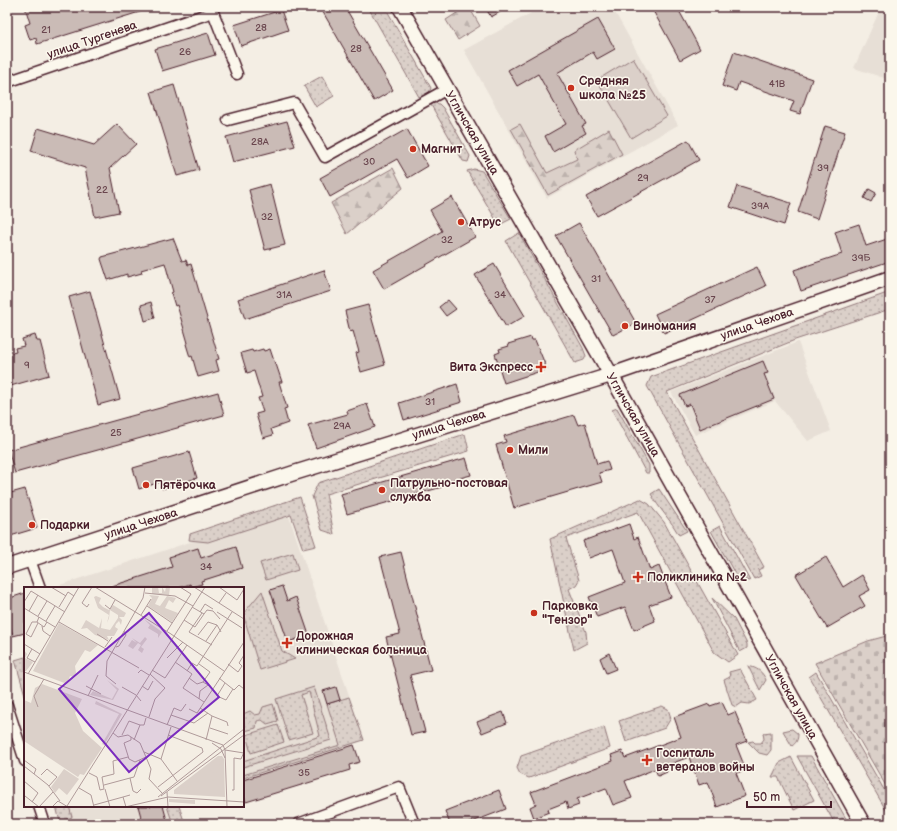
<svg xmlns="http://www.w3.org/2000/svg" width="897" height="831" font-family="'Balsamiq Sans',sans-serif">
<defs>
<pattern id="grass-dots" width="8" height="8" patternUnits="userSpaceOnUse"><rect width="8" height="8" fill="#dbd0c9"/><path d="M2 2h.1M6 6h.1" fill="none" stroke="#bdb2ad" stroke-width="1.8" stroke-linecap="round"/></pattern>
<pattern id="forest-firs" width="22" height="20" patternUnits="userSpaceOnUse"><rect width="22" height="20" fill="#dbd0c9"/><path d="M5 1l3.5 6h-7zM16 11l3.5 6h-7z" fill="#bdb2ad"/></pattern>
<pattern id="cemetery-stones" width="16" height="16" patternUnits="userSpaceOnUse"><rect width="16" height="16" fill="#dbd0c9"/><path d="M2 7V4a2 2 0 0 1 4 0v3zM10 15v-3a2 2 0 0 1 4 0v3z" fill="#bdb2ad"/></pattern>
</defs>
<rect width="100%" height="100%" fill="#f4eee4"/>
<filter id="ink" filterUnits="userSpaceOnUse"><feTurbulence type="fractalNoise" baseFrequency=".025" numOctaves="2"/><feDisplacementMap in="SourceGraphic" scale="8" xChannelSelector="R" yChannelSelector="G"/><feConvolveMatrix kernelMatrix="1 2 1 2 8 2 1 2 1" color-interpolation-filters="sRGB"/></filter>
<g filter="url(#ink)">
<path fill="#e7dfd6" d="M542,7h70l66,118 -131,73 -83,-148z
M881,7h9v73l-36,-12z
M798,342l33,89 -23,10 -33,-40 -80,34 -24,-43z
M287,510l77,230 -121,38v-190h-192z
M56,806h123l6,18h-73l-2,-6 -17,6h-32z"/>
<path fill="url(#grass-dots)" stroke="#92787a" d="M368,7h17l46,81c-2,6 -6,9 -12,9z
M322,76l12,20 -18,11 -12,-21z
M434,103l5,1 4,4 27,48 -2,6 -5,-1 -32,-56z
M474,169l8,2 29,48 -12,6 -32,-54z
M519,233l64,115 3,8 -2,4 -9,3 -69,-122z
M890,292v17l-95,31 -128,52 97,175 -6,3 3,6 -7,3 -107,-193 4,-9z
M617,408l32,57v8h-3l-34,-63z
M465,434l4,17 -143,43 8,40 -12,-4 -10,-34 6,-13z
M659,489l28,42 -8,4c-8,-15 -20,-26 -28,-41z
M300,497l16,49 -13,3 -12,-34 -83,27 -19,-2 1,-6z
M640,499l9,5 15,18 74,133 -10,7 -14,-10 -76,-140 -72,26 13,42 -3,5 -7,4 17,43 1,11 -13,7 -24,-111z
M720,526l30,55 -10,-2 -5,-5 -24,-43z
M293,553l5,17 -32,10 -6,-17z
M262,591l20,60 13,8 -35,11 -17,-56z
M712,598l22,21 13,25v4l-7,4z
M25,657v38l-10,-35z
M748,666c9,2 14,5 18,14l-6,10z
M740,669l17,31 -8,4 -7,-1 -6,4 -4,-2 -8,-25 6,-3 -1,-5z
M816,672l74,128v17l-81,-140z
M314,687l17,53 -88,27v-6l77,-25 -11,-44 -8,3 12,38 -24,7 -13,-41z
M349,697l15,43 -121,38v-3l97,-30 -13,-41z
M273,704l5,17 -11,3 -5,-4 -5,1 -1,7 -11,3 -2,-17 7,-3 5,4 5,-1 3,-7z
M662,706l6,3 3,9 -6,10 -39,14 -7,-21z
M278,725l6,17 -33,11 -5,-18z
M604,727l6,21 -81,30 -9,-4 -3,-6 4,-12z
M792,729l6,5c0,6 -2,9 -6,12l-9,-15z
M771,732v18l-4,5 -8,-2 -11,-11 5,-1 2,2h6l3,-4 -1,-6z
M797,756h14l38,68h-14z
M791,757l23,43 -20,10 -16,-33h-6l7,-14z
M56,806h13l3,11 -12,5z
M167,806h12l6,18h-12z"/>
<path fill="url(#forest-firs)" stroke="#92787a" d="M466,7h3l11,19 -22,14 -12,-20z
M520,124l27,49 30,-14 -3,-9 35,-21 13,25 -74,41 -37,-66z
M393,168l10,20 -56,46 -16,-31z"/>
<path fill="url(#cemetery-stones)" stroke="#92787a" d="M890,635v158l-75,-130 53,-22z"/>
<path fill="#dbd0c9" stroke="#92787a" d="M633,58l34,58 -36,22 -34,-58z"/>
<path fill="#cabbb6" stroke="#4a1f2b" d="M25,7h124v2l-112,35 -1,-6 -6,2 -5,-15 5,-2z
M320,7h25l48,83 -19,11z
M485,7h24l-18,10z
M651,7h26l23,42 -20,11z
M281,10l7,20 -47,16 -7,-21z
M598,19l17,30 -18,10 -4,-7 -36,21 29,51 -4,2 4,7 -33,19 -8,-16 21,-12 -28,-50 -21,12 -9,-16z
M208,33l7,22 -53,16 -7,-22z
M734,52l78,27 -12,35 -10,-3 4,-10 -55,-19 -3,9 -14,-5z
M174,85l25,85 -22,6 -26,-84z
M287,121l8,25 -62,16 -7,-25z
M117,124l19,20 -26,24 9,44 -24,5 -10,-49 -54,-17 7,-23 56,17z
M825,126l20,6 -28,87 -19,-7z
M407,129l21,37 -20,12 -11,-19 -67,38 -10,-19z
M688,140l11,20 -102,56 -11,-19z
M270,184l15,61 -20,5 -16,-60z
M737,186l54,17 -7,22 -54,-18z
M869,189l7,4 -5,9 -7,-4z
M452,197l23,40 -91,52 -11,-19 69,-39 -12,-21z
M579,223l57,100 -23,12 -57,-99z
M859,224l7,22 24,-8v23l-89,30 -7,-21 48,-16 -7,-22z
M173,238l9,23 4,-1 2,5 3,-1 28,95 -3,1 3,11 -21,6 -6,-21 -2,1 -4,-13 2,-1 -11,-38 -2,1 -4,-13 2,-1 -8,-29 -24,7 1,3 -15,4v-3l-19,6 -7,-21 1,-2z
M494,264l31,52 -19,11 -31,-52z
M757,267l9,19 -102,47 -9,-19z
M324,270l7,21 -86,28 -7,-20z
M90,291l30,108 -22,6 -29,-108z
M448,300l8,9 -10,7 -7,-9z
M151,302l4,16 -10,3 -4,-16z
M368,305l17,60 -24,7 -5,-19 3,-1 -6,-21 -3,1 -5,-21z
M35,335l2,6h3l9,34 -42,12v-33l9,-2 -1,-4 9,-2 -2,-7z
M531,337l1,3h3l12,29 -43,14 -9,-29 5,-2 -1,-3 10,-3 -1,-2z
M263,349l1,2 6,-2 5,15h1l6,18h-3l8,26 -3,1 4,14 -17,6 2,6 -10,3 -7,-24 7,-2 -5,-14 4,-1 -8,-26 -7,2 -6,-20 11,-3 1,2z
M763,361l5,12 -4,1 10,25 -74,30 -10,-25 -5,2 -5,-11z
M457,384l5,18 -58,18 -5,-17z
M218,392l6,23 -209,58 -7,-23z
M367,404l8,23 -59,21 -8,-23 40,-11 -1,-3z
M574,415l4,10 7,-2 12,41 10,-3 3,9 -11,3 3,9 -88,26 -18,-63 10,-3 -2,-6z
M189,452l8,26 -35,11 -2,-7 -21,7 -6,-21z
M466,458l5,17 -30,8 1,4 -95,27 -6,-20z
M25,489l12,39 -30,9v-43z
M629,524l5,15 4,-2 12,33 9,-4 12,31 -22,8 6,16 -21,9 -9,-23 -28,10 -8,-20 36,-14 -12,-34 -24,9 -6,-17z
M236,547l6,21 -41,13 1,3 -11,3 -1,-3 -12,4h-66v-2l60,-19 -3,-10 29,-9 3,10z
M401,552l30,118 -21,5 15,57 -14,3 -25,-98 14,-3 -20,-77z
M826,557l17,30 19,-12 8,15 -11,6 6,10 -38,22 -31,-53z
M282,586l5,15 9,-4 13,38 -21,7 -18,-52z
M25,593v40l-12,3 -6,-21v-16z
M609,653l7,16 -10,4 -6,-15z
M336,687l4,13 -13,4 -4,-13z
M722,702l6,13 7,-3 12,29 -11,4 10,25 -10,3 9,23 -28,11 -9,-25 -9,3 -10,-28 -24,9 2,6 -9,4 -3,-7 -30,12 7,17 -19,7 -7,-17 -29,11 2,6 -11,4 -2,-7 -18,7 1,3 -15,6 -4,-11 6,-3 -5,-12 82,-31 -2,-6 11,-4 3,7 56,-21 -7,-20 35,-13 1,2z
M503,712l4,11 -25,10 -5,-11z
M354,745l6,17 -11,3 1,5 -104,32 -3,-9v-13z
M499,790l7,19 -39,15h-17l-5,-13z
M138,806h25l5,18h-25z"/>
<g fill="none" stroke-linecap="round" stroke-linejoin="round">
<g stroke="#4a1f2b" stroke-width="13">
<path id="street" d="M7,82l206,-70 24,62
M228,120l66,-17 31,54 122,-68
M30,560l10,28
M7,705l18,56
M39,806l6,18
M298,824l101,-37 15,37"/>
</g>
<g stroke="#4a1f2b" stroke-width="17">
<path id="secondary" d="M400,7l211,368 252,449
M7,567l287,-94 317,-98 279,-97"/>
</g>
<use href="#street" stroke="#fbf7ec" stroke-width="10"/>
<use href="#secondary" stroke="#fbf7ec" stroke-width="14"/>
</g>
</g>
<g fill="#c8321e" stroke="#fbf7ec" stroke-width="1.5">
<circle cx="571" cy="88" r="4"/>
<circle cx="413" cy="149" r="4"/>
<circle cx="461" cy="222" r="4"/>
<circle cx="625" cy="326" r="4"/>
<path d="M539 361h4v4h4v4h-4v4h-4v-4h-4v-4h4z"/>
<circle cx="510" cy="450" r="4"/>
<circle cx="146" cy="485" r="4"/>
<circle cx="382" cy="490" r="4"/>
<circle cx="32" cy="525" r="4"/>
<path d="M636 571h4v4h4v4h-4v4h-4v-4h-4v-4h4z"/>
<circle cx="534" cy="613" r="4"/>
<path d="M285 637h4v4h4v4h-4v4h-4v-4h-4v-4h4z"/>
<path d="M645 754h4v4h4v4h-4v4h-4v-4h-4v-4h4z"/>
</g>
<g text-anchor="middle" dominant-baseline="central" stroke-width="3" stroke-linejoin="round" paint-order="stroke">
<g font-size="10" fill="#6a464e">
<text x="261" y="28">28</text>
<text x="46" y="30">21</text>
<text x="356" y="49">28</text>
<text x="185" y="52">26</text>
<text x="777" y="84">41В</text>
<text x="260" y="142">28А</text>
<text x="369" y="162">30</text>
<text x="823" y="168">39</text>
<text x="643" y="178">29</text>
<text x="102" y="190">22</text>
<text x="760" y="206">39А</text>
<text x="267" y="217">32</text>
<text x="447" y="240">32</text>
<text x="861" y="258">39Б</text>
<text x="596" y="279">31</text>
<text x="284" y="295">31А</text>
<text x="500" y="295">34</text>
<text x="710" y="300">37</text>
<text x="27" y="365">9</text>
<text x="430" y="402">31</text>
<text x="342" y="426">29А</text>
<text x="116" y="433">25</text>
<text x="206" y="567">34</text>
<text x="304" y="773">35</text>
</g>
<g font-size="12" fill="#4a1f2b" stroke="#fbf7ec">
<text transform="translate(92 40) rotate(-19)">улица Тургенева</text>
<text transform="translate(472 133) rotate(60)">Угличская улица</text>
<text transform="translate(757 324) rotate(-19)">улица Чехова</text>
<text transform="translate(633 415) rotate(60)">Угличская улица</text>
<text transform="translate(449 425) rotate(-17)">улица Чехова</text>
<text transform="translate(141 524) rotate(-18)">улица Чехова</text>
<text transform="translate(791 697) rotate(61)">Угличская улица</text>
</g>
<g font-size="12" font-weight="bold" fill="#4a1f2b" stroke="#fbf7ec" text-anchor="start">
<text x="579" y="81">Средняя<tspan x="579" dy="14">школа №25</tspan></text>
<text x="421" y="149">Магнит</text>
<text x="469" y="222">Атрус</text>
<text x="633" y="326">Виномания</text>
<text x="533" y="367" text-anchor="end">Вита Экспресс</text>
<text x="518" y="450">Мили</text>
<text x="390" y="483">Патрульно-постовая<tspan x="390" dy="14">служба</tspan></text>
<text x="154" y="485">Пятёрочка</text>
<text x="40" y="525">Подарки</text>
<text x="647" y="577">Поликлиника №2</text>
<text x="542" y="606">Парковка<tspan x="542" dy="14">"Тензор"</tspan></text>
<text x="296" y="636">Дорожная<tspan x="296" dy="14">клиническая больница</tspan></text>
<text x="656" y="753">Госпиталь<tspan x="656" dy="14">ветеранов войны</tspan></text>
</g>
</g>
<g transform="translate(24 587)">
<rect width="220" height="220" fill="#f4eee4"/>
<path d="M120,32l18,13 -4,6v-4l-10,-6 2,-3zM35,36l39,22 -8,7 -5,-2 -10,16 1,7 -2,4 -4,-1 -3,8 -34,-13zM121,50l2,2 -6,8 3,2 -2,4 -4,-3 3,-5 -3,-2 -5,6 -5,-3 4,-6 5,3 -5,-5 8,5zM0,63l3,4 -2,4 8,4 -7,9h-2zM83,93l12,9 -6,11 -23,-5 3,-4 19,8 5,-9zM72,114l26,13 -18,31 -2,-1 17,-30 -24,-10zM194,169h4l2,3 1,38 -51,-3v-4zM40,182l15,10 -12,16 -8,-7 -4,5 -4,-6zM145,212l26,1v4l-26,-2z" fill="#dbd0c9"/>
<path d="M128,0h6l1,6h3v-6l3,5 1,-5h4l-1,8 -17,-1zM125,8l10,1 -4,8 5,2 7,-10 9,2 -3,5 -4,-3 -4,8 13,5 -6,9 -24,-16 4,-8zM72,9l5,2 -2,5 4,4 6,3 4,-5 13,8 -2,4h-5l3,3 -1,5 -2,-4 -3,3 -1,3 3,2 -4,7h-7l2,4 -14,-5 -8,-7 -6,1 5,-9 13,8 3,-10 -1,10 9,2 8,-12v-3l-8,-5 -1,8 -2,5 2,-8 -11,-7 -4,-11zM195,171l1,10 -4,5 -7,-7zM183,180l10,9 -4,5 -3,-8 -11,9 -3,-3 -5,7 -8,2z" fill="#dbd0c9"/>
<path d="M18,97l40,15 -7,14 8,18 19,17 -18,27 -4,-1 -2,3 -54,-36v-41l7,3 4,-15z" fill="#dbd0c9"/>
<path fill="none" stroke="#b09b9a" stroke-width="1" d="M27,0l15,9M71,0l76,47 53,37M170,0l50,32M195,0l18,13 7,-11M121,6l30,3 18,10M0,15l7,-11 34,21M195,16l7,-10M65,17l-2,3 -5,-4 10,-16M81,18l5,4 5,-9M123,19l25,17M35,20l9,-15 6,4M168,20l12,7 3,-4 6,1 7,8M0,21l31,19M5,24l9,-16M176,25l5,-8 8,5M193,25l25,16M178,26l-13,19 23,13M117,28l10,-16M14,29l9,-15M15,30l-2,5 7,5 3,-5M160,33l11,7 9,-13M22,34l9,-15M13,35h-5l-6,12 5,3 7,-14M35,35l80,46M18,39l1,5 7,5M143,44l24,-37 -11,-7M73,47l11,7M174,48l10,-13 9,3 4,7M182,54l11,-16M0,57l16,10M81,60l7,-10M92,60l3,-1 7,-11 -2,-4M8,62l-5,9 8,4M143,71l16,-16M151,75l17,12 -9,14 21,14M175,77l11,8 -7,10M204,77l10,8 4,-6 -3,-3 5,-8M128,83l13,8 22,-33M163,84l5,-8 5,3 35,-54M0,85l199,73 2,5 2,57M114,86l3,-3 8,5M4,87l51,-87M165,91l8,6 6,-2 5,3M195,91l15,12 5,-5 5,4M201,96l-8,13 9,4 7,-11M92,97l-10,-8 1,-15 36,-63 2,-11M62,99l15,8M118,99l6,4 5,-9M98,100l14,8 5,6M64,109l10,-21M175,112l1,-8 8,-6 4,3M14,120l-4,-11 10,-17M176,121l12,8 -6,24M165,122l8,4 47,-71M147,128l23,8 14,-10M188,129l15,6 1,4M125,130l6,-18 10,-11 -15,-14M143,138l7,-17 7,3 5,-7M147,140l-10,32 16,22M186,141l18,6M89,146l5,4 10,-2 12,8 11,26 -2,10 13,14M98,148l7,-14 11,4M107,150v3l-7,3 5,16 6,3 11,-5M110,153l6,-15h4l2,-7M188,156l9,6 4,9M201,163l19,3M120,165l17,7M0,173l12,9 -2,5M0,179l24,19 12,16M65,186l8,4 3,13 4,-1 -2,-12 12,-3 -1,-13 15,-4M17,188l6,-6 10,8 -8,9M106,191l4,-1 6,-17M0,194l14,12 -6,9M80,198l26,-7 3,13 4,2 4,-4M134,200l45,-35 -1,-4 -34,-13M55,201l12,7 3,12M81,202l5,18M208,203h2v-32l7,1 3,-7M143,205l1,15M1,209l14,11 14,-15M137,209l83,-61M134,210l86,-68M70,218l29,-8M43,219l138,-219M28,220l6,-6 10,6M101,220l43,-10 76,5M102,220l-3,-10 7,-2"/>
<path fill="#7b2cbf" fill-opacity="0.15" stroke="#7b2cbf" stroke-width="2" d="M125,26l70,84 -90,75 -70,-83z"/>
<rect width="220" height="220" fill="none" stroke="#4a1f2b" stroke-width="2"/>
</g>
<rect width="897" height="831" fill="none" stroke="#fbf7ec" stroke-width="24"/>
<rect x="12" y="12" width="873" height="807" fill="none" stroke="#4a1f2b" stroke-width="1.5" filter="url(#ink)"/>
<path d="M747 801v6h84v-6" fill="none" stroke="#4a1f2b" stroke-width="2"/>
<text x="753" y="801" font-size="12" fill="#4a1f2b" stroke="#fbf7ec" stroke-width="3" paint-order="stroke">50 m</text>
</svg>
